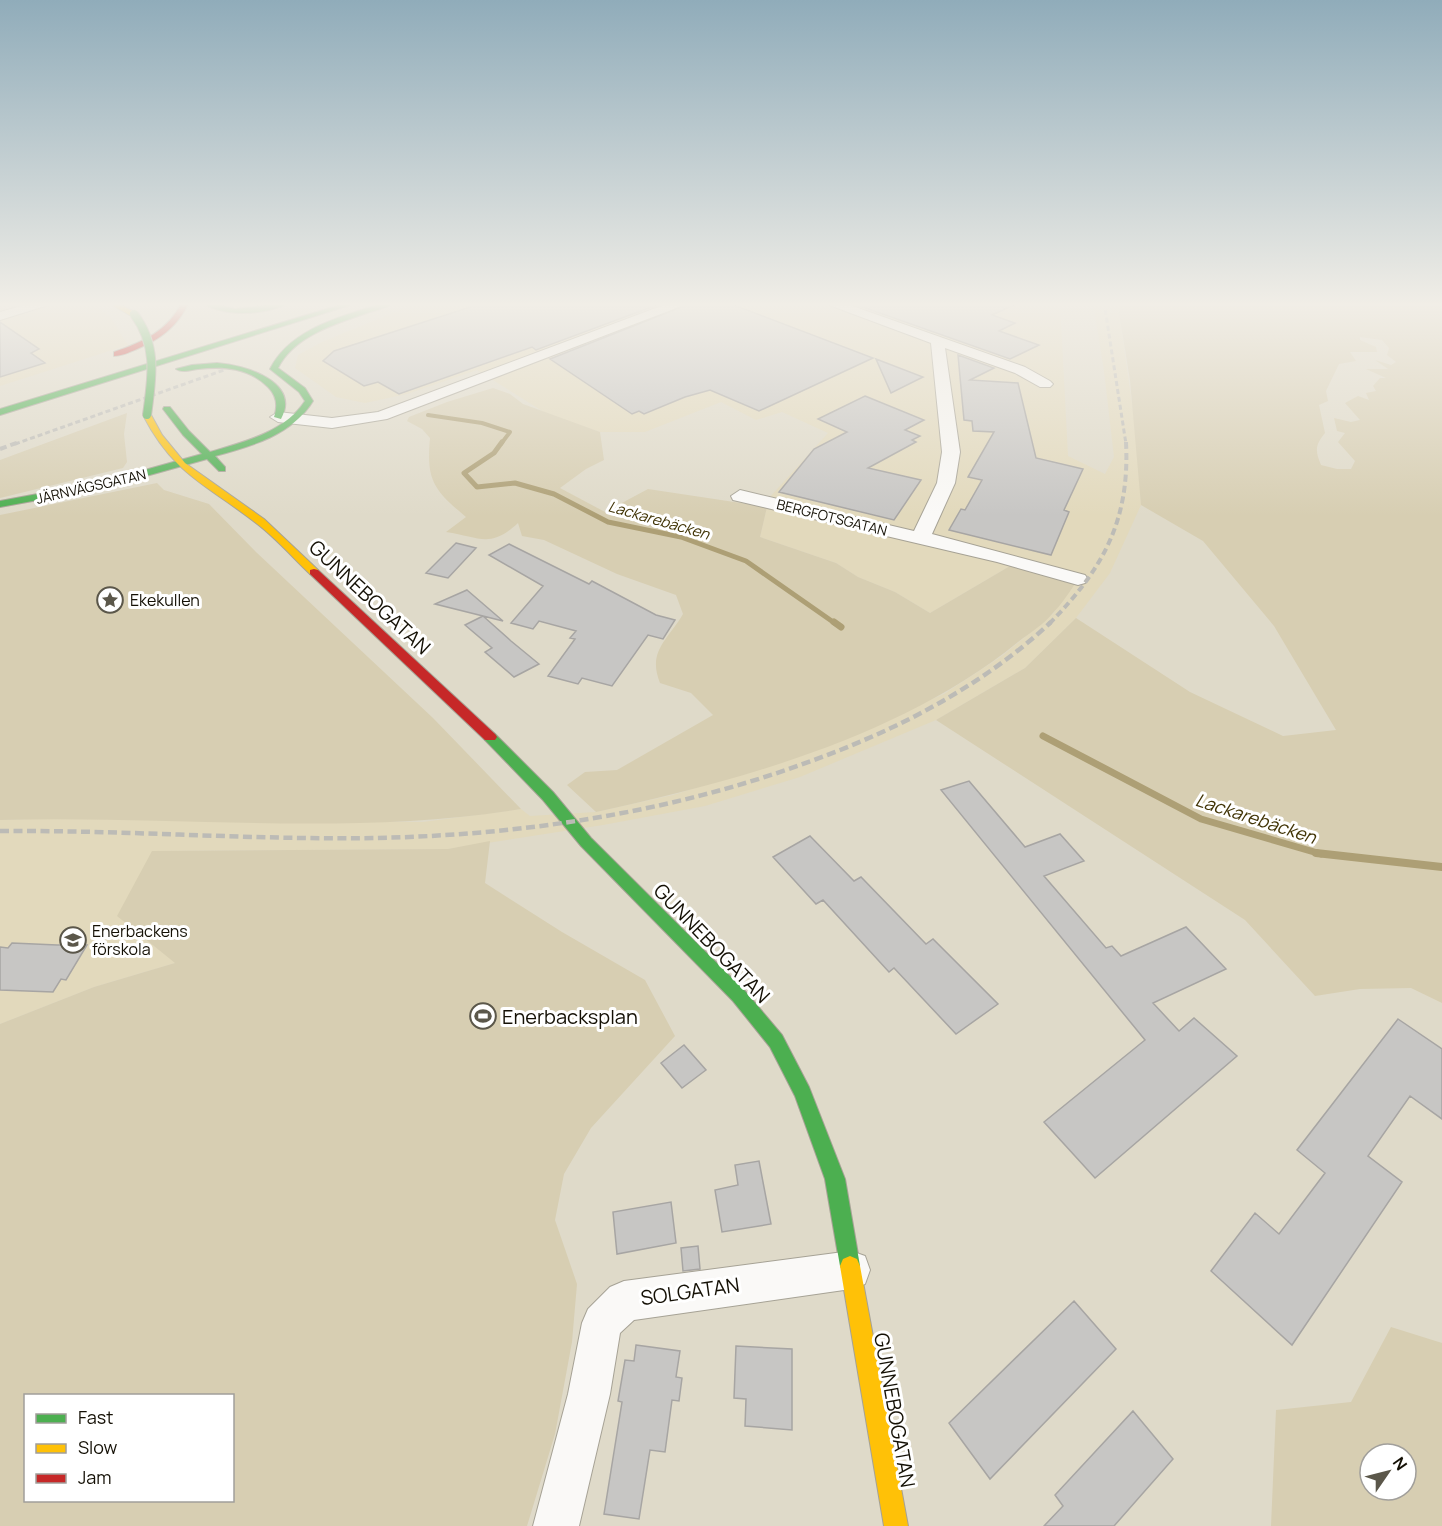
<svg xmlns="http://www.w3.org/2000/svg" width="1442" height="1526" font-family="Manrope,sans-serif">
<rect width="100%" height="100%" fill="#dfdac9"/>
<path fill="#e2d9bc" d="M46,302h39l24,13 19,30 -128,41v-72z
M420,302h640l8,154 37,18 9,-17 -10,-86 -11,-69h27l-1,11 17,118 5,74 -31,68 -34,45 -51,50 -89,52 -136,57 -95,29 -102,19 -155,24 -295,2 -5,9 27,103 -81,24 -94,37v-204l62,-2 361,4 98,-13 9,7 66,-4 77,-17 140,-44 131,-57 58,-38 51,-42 21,-30 -64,-18 -80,47 -35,-21 -37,-15 -22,-14 -76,-26 9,-39 59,-65 -46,-21 -26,8 -35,-18 -76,30h-45l-53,-18 -70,-44 -70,24 -42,9 -29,-6 -41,-29 3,-13 24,-13z"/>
<path fill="#d7ceb2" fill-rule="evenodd" d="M1120,302h322v701l-31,-15 -51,1 -45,7 -70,-76 -309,-200 89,-52 51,-50 114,74 93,44 53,-6 -62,-104 -71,-85 -62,-36 -11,-125 -11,-67zM1360,337l22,3 7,8 -2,7 9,7 -5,3 -16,-5 13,9h-22l20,9h-6l-7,8 3,5 -10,2 3,7 -11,-4 -13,7 15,17 -9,2 -17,-4 3,13 8,2 -7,9 17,19 -4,8h-14l-16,-4c-6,-14 -6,-20 4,-32l-6,-28 9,-4 -2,-10 13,-27 17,-3 -6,-9h27l-1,-5 -16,-7z
M493,388l17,6 13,10 77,28 4,28 -18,9 -26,19 45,24 43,-23 119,18 -7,30 76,26 22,14 37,15 35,21 80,-47 65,18c-7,10 -14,21 -22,29 -9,11 -23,20 -35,29 -115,94 -279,139 -422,170l-29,-27 18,-13 32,-2 96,-55 -22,-22 -31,-10c-13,-32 8,-43 23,-69l-7,-19 -59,-21 -73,-34 -22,-4 -4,-13c-28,26 -38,14 -72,9l20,-15c-32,-27 -40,-36 -36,-79l-8,-9 -15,-8 2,-4 38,-15z
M127,413l-3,21 3,28 -4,6 -123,30v-38z
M157,483l7,7 45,14 47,48 177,166 88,91c-171,28 -348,6 -521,11v-305z
M490,841l-5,42 77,49 83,48 30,56 -84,92 -27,46 -9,46 22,64 -5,58 -17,92 -28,92h-527v-502l94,-37 81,-24 -58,-47 35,-65 296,-2zM26,1396h206v104h-206z
M1391,1327l51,16v183h-171l5,-116 75,-8zM1370,1454h36v36h-36z"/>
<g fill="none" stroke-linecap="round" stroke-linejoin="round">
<path stroke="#ad9f75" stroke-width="4" d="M428,415l54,8 28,9 -9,12"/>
<path stroke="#ad9f75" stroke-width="5" d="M502,442l-8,11 -30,20 13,14 38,-4 39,11 54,28 73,15 65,24 90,63"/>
<path stroke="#ad9f75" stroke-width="7" d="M834,622l7,5
M1043,736l158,83 120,35"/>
<path stroke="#ad9f75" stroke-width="8" d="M1316,853l126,14"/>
</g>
<path fill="#c7c6c4" stroke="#a7a5a3" stroke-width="1.5" d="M486,302h179l-129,48 -4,-3 -133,47 -21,-12 -14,4 -41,-25 11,-10z
M694,302h32l147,56 -114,53 -49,-21 -25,7 -41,17 -5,-3 -7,3 -82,-55z
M858,302h162l-28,13 23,8 -16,8 40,14 -29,14 -153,-54z
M0,322l39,27 -8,4 14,10 -45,14z
M958,355l36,13 -24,12 48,3 18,75 47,11 -19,41 5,2 -18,43 -102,-25 12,-21 4,1 17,-30 -14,-3 26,-45 -21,-1 -1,-10 -8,-1z
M876,359l47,18 -32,16z
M865,396l59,24 -19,10 15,6 -8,4 4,2 -48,26 53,12 -27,40 -115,-28 35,-43 33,-17 -29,-13z
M456,543l20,5 -28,30 -22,-5z
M509,544l80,40 3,-3 64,34 19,5 -12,19 -15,-4 -36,51 -30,-8 -4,6 -30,-8 27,-37 -5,-1 6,-7 -37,-10 -6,8 -22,-6 32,-37 -54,-31z
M467,590l36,31 -68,-17z
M483,616l28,25 28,23 -25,13 -29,-25 7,-4 -27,-23z
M969,781l56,66 35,-13 24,27 -40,15 62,72 6,-2 9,10 65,-29 40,42 -73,34 26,28 15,-13 43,38 -142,122 -51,-56 101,-82 -204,-250z
M810,836l44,45 7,-4 65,67 7,-5 65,65 -42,30 -62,-66 -5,4 -66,-72 -7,4 -43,-47z
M12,943l45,2h30l-21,35 -5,-1 -8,13 -53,-2v-43l8,1z
M1398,1019l44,30v70l-32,-23 -42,60 34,26 -110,163 -81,-74 44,-58 24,21 46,-61 -28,-23z
M684,1045l22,25 -24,18 -21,-25z
M759,1161l12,63 -49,8 -7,-42 23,-5 -3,-20z
M671,1202l5,41 -59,11 -4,-42z
M698,1246l2,23 -17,2 -2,-23z
M1074,1301l42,48 -126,130 -41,-56z
M636,1345l44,6 -4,26 6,1 -3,23 -7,-1 -7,52 -15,-2 -11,69 -35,-5 18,-112 -4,-1 7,-41 9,1z
M736,1346l56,3v81l-47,-4 1,-27 -12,-1z
M1133,1411l40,48 -59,67h-70l19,-20 -8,-11z"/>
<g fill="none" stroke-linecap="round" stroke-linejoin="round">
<g stroke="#a6a295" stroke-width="2">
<path id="street" d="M35,302h23l-58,18v-8z
M672,302h20l-305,117 -55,9 -54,-6 -8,-5 8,-5 54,6 46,-6z
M821,302h20l184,65 25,14 3,3 -3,3h-10l-25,-14 -70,-25 15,104 -5,31 -23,51 153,41 3,4 -3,4 -7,2 -81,-23 -264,-62 -2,-4 9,-6 174,41 23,-48 5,-31 -11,-109z
M851,1251l14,5 5,14 -5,14 -14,5 -217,31 -14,13 -10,61 -31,132h-46l35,-132 14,-71 6,-14 22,-22 14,-6z"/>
</g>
<g stroke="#a6a295" stroke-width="2">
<path id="fast" d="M201,302h9l25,7 56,-7c-23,13 -68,16 -90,0z
M349,302h11l-360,113v-6z
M386,302h11c-8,5 -20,8 -30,11 -32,11 -73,23 -89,55l27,20 8,13c-21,34 -61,45 -98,55l10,11v4h-6l-12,-12 -104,29 -103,19v-6l102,-19 100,-28 -19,-19 -20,-26 1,-2h6l19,24 21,21c34,-10 75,-20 95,-51l-6,-9 -29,-23c21,-42 75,-53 116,-67z
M217,363c27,2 84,18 64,56l-7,-2c4,-11 3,-21 -6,-30 -19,-19 -44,-21 -70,-18 -7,1 -16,4 -22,0l16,-4z
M490,732l5,2 58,58 38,46 154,153 37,44 27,52 36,92 15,87 -3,7 -7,3 -7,-3 -3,-7 -15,-87 -30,-83 -25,-49 -37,-46 -152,-155 -38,-46 -58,-60 -2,-3z"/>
</g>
<g stroke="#a6a295" stroke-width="2">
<path id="slow" d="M107,302h9l22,12 -7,2z
M144,413h6l12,22 23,28 79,56 54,51v4h-8c-18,-17 -34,-36 -54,-51 -50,-39 -82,-48 -113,-108z
M850,1256l7,3 3,7 48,260h-24l-44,-260 3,-7z"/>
</g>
<g stroke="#a6a295" stroke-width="2">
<path id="jam" d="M182,302h7c-11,24 -28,37 -52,47 -7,3 -15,7 -23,7v-4c29,-10 54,-21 68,-50z
M314,569l4,1 177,164 2,3 -2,3h-10l-175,-166v-4z"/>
</g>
<use href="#street" fill="#faf9f7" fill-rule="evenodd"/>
<use href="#fast" fill="#4caf50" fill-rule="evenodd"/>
<use href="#slow" fill="#ffc107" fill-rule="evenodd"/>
<use href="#jam" fill="#c62828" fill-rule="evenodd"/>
<path stroke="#bcbbb6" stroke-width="3" stroke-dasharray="5 3" stroke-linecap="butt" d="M1104,302l22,142
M15,444l209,-74"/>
<path stroke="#bcbbb6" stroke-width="4" stroke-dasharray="7 4" stroke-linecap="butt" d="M0,449l19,-7
M1049,624c54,-55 81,-103 77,-182"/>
<path stroke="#bcbbb6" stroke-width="4.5" stroke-dasharray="9 4.5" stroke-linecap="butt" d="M0,831c125,-1 250,9 375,7 150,-3 299,-26 439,-78 85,-31 170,-75 237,-138"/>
<g stroke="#a6a295" stroke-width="10" stroke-linecap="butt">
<path id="fast-bridge" d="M134,314c24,32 18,64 13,101"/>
</g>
<use href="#fast-bridge" stroke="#4caf50" stroke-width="8"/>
</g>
<linearGradient id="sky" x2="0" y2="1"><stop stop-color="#90acba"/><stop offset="0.59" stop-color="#f1eee7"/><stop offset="1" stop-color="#f1eee7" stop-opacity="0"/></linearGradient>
<rect width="1442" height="516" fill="url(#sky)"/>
<defs>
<g id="sight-ring" transform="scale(1.35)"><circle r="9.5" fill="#fff" stroke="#5b574a" stroke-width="1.5"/><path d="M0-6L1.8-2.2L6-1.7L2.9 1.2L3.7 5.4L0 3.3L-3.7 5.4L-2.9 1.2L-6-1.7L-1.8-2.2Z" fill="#5b574a"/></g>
<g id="school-ring" transform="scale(1.35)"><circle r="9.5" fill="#fff" stroke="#5b574a" stroke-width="1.5"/><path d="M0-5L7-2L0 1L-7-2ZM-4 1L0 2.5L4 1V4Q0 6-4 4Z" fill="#5b574a"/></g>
<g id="stadium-ring" transform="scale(1.35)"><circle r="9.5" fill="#fff" stroke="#5b574a" stroke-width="1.5"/><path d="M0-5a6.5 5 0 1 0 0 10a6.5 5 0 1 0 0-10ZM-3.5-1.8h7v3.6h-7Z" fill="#5b574a"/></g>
</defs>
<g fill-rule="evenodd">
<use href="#sight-ring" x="110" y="600"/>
<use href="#school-ring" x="73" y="940"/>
<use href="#stadium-ring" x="483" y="1016"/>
</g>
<g text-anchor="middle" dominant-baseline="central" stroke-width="6" stroke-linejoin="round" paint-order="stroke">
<g font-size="14" fill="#141005" stroke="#fff">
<text transform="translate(91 486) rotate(-13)">JÄRNVÄGSGATAN</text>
<text transform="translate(832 517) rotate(14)">BERGFOTSGATAN</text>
</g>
<g font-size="15" font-style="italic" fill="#413406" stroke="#fff">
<text transform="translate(659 520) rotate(16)">Lackarebäcken</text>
</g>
<g font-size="16" fill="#141005" stroke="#fff" text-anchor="start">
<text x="130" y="600">Ekekullen</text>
<text x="92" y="931">Enerbackens<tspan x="92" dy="18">förskola</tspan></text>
</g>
<g font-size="18" font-style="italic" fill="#413406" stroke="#fff">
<text transform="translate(1256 818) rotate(18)">Lackarebäcken</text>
</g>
<g font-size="20" fill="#141005" stroke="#fff">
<text transform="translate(370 597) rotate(43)">GUNNEBOGATAN</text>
<text transform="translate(712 943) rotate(46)">GUNNEBOGATAN</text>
<text transform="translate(690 1291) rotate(-8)">SOLGATAN</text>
<text transform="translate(895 1410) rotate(80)">GUNNEBOGATAN</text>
</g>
<g font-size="20" fill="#141005" stroke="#fff" text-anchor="start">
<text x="502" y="1016">Enerbacksplan</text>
</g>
</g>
<rect x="24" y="1394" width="210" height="108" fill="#ffffff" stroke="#a19f9b" stroke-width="1.5"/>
<rect x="36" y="1414" width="30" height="9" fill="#4caf50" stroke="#a19f9b" stroke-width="1.5"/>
<text x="78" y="1424" font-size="18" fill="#141005">Fast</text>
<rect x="36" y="1444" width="30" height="9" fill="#ffc107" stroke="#a19f9b" stroke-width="1.5"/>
<text x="78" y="1454" font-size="18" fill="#141005">Slow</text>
<rect x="36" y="1474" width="30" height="9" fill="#c62828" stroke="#a19f9b" stroke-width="1.5"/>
<text x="78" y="1484" font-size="18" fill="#141005">Jam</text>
<g transform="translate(1388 1472) rotate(55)"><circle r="28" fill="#ffffff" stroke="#a19f9b" stroke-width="1.5"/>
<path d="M0-4.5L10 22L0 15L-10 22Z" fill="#5b574a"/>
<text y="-9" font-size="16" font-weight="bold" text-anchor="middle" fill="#141005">N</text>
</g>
</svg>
